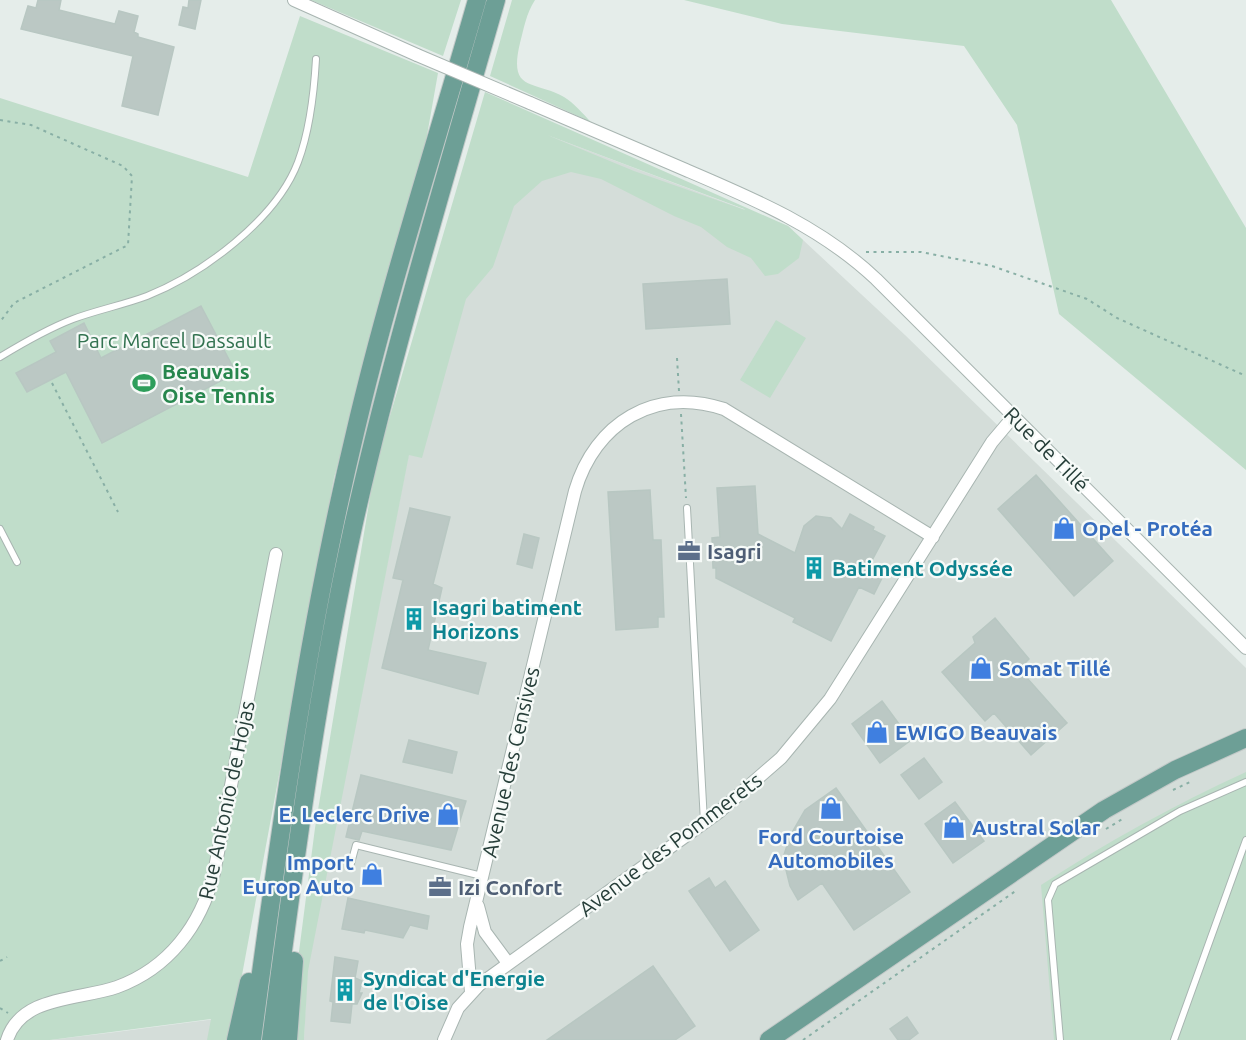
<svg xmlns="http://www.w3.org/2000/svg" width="1246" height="1040" font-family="Ubuntu,sans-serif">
<rect width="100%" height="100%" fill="#e5edea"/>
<path fill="#d4ddd9" d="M505,119l283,107 117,109 341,333v372h-942l3,-69 108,-549z
M223,1018l-5,22h-168l66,-8z"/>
<path fill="#c0ddca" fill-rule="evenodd" d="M311,0h150l-18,56z
M512,0h23c-9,14 -11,28 -15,43 -12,50 14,37 44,54 10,6 19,17 27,25l-101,-46z
M684,0h427l135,228v242l-187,-156 -42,-189 -53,-79 -182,-22z
M300,16l138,57 -12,68 -92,337 -104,562h-23l4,-21 -161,21h-50v-942l248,79z
M485,92l303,134 15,14 -4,18 -21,16 -13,2 -14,-18 -24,-11 -26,-20 -27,-11 -73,-37 -30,-7 -29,9 -28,25 -21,61 -27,32 -44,159 -13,-3 -101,516 -4,69h-12l5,-73 18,-139 60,-361zM547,135l197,74 1,1 -111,-39z
M776,320l30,18 -36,60 -30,-18z
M1246,772v268h-192l-13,-155c66,-43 133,-80 205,-113z"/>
<path fill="#bbc8c4" stroke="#b8c7c2" stroke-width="1.5" d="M38,0h23l-2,10 56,14 4,-13 19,5 -4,16 4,2v3l36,10 -16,68 -36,-9 11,-50 -112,-27 7,-23 8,2z
M189,0h12l-6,29 -16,-4 4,-18 5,1z
M727,279l3,45 -84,5 -3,-45z
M201,306l35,67 -134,70 -36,-71 -39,20 -11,-19 40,-21 -6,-11 34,-18 17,35z
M1036,475l77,86 -39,35 -76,-87z
M755,486l3,48 37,19 9,-27 12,-10 15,2 11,11 8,-15 24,13 -1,3 12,6 -16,30 15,8 -10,20 -15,-7 -28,54 -38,-19 2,-4 -79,-40v-10h-3l-1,-30 8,-1 -3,-49z
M650,490l3,50h8l3,77h-6v10l-42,3 -8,-138z
M410,508l40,9 -17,67 9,4 -14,62 58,13 -8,31 -96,-26 21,-88 -10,-2z
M524,534l15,4 -7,30 -15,-4z
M995,618l34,41 -10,10 48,54 -36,32 -37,-42 -9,8 -43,-49 33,-29 -2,-6z
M882,701l29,39 -31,23 -28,-39z
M409,740l48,12 -5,21 -49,-11z
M924,758l18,24 -23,17 -18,-24z
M361,775l105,26 -15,49 -89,-19 -3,9 -13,-3z
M836,788l74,104 -56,38 -32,-47 -24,17 -8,-14 -7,-28 7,-22 15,-26z
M955,802l29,39 -31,22 -28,-39z
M709,878l6,10 10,-7 34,49 -29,21 -41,-60z
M348,898l81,18 -2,13 -17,-4 -7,13 -38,-8 -1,3 -22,-4z
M335,957l23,4 -3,17 7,3 -3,12h3l-5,11h-5l-2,19 -19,-2 2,-19 -3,-1z
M653,966l42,60 -20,14h-128z
M907,1017l11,16 -9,7h-11l-8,-11z"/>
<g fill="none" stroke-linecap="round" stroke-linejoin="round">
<g stroke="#a8b5b1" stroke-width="8">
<path id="service" d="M0,357c23,-14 47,-28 73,-38 24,-9 50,-14 74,-23 55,-22 129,-76 151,-134 12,-32 16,-68 18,-103
M687,508l17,314
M0,529l17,33
M350,867l6,-22 126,31
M1060,1040l-12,-140 7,-16 125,-73 66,-29
M1174,1040l72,-200"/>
</g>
<g stroke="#a8b5b1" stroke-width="14">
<path id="minor" d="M294,0l123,55
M530,103c52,22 104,45 156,67 68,29 135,57 190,109l370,369
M478,906l7,26 23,31
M471,992l-4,-48 3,-17 105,-436c20,-68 80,-105 149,-82l209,128
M7,1040c14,-45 73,-40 110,-53 52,-19 84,-62 97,-114l62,-319
M444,1040l14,-32 21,-23 240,-173 62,-54 49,-59 162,-257 22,-26"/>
</g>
<g stroke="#c2c9c8" stroke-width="20">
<path id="primary" d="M236,1040l13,-58
M252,1040c27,-204 55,-407 103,-607 34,-146 81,-289 122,-433
M271,1040c23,-172 45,-344 82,-513 40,-178 93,-352 143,-527
M288,1040l6,-79
M769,1040l335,-230 71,-40 71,-32"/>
</g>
<path stroke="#88afa5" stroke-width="2" stroke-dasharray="3 4.5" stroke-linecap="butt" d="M0,120l31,5 92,41 9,10 -4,69 -114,58 -14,19
M866,252h55l71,14 95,33 30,19 129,58
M677,358l2,33
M52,383l66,129
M681,414l5,84
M1173,790l19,-9
M1106,829l18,-11
M0,961l7,-4
M0,1008l8,5
M803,1040l214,-150"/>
<use href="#service" stroke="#fff" stroke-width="6"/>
<use href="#minor" stroke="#fff" stroke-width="12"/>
<use href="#primary" stroke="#6d9f96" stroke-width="18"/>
<g stroke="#a8b5b1" stroke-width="14" stroke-linecap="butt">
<path id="minor-bridge" d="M417,55l113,48"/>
</g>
<use href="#minor-bridge" stroke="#fff" stroke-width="12"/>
</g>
<defs>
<g id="stadium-bare" transform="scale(1.8)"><path d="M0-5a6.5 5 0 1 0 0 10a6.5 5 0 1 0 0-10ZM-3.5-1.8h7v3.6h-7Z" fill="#2e9e5b" stroke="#f6faf8" stroke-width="2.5" paint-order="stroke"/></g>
<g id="shop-bare" transform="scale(1.8)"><path d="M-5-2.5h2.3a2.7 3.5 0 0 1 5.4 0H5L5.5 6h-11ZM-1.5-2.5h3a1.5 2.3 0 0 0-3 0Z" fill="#3f7fe0" stroke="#f6faf8" stroke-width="2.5" paint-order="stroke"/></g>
<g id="office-bare" transform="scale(1.8)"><path d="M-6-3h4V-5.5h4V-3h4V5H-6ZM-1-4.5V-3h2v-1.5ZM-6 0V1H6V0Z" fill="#5c6f8a" stroke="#f6faf8" stroke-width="2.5" paint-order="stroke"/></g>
<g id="building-bare" transform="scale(1.8)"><path d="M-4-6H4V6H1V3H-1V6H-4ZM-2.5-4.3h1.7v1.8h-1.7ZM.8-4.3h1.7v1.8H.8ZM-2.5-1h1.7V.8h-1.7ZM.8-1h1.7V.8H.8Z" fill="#0f9aa8" stroke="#f6faf8" stroke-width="2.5" paint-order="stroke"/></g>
</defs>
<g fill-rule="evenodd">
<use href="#stadium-bare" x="144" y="383"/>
<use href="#shop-bare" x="1064" y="528"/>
<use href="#office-bare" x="689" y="551"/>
<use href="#building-bare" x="814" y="568"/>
<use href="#building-bare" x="414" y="619"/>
<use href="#shop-bare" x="981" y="668"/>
<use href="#shop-bare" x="877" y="732"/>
<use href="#shop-bare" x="831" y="808"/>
<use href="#shop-bare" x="448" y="814"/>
<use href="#shop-bare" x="954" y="827"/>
<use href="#shop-bare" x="372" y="874"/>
<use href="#office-bare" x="440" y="887"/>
<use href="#building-bare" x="345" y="990"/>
</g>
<g text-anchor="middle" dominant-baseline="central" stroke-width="4.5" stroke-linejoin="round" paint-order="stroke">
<g font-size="21" fill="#327250" stroke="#f6faf8">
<text x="174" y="340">Parc Marcel Dassault</text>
</g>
<g font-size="21" font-weight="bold" fill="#27864d" stroke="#f6faf8" text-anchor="start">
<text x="162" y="371">Beauvais<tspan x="162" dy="24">Oise Tennis</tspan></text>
</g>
<g font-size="21" fill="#263e39" stroke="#f6faf8">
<text transform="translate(1047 449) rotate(45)">Rue de Tillé</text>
<text transform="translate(510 762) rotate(-77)">Avenue des Censives</text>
<text transform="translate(226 800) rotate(-78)">Rue Antonio de Hojas</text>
<text transform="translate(670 844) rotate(-37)">Avenue des Pommerets</text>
</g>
<g font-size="21" font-weight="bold" fill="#366cbe" stroke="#f6faf8" text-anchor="start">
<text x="1082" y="528">Opel - Protéa</text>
<text x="999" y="668">Somat Tillé</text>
<text x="895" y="732">EWIGO Beauvais</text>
<text x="430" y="814" text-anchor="end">E. Leclerc Drive</text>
<text x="972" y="827">Austral Solar</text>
<text x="831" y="836" text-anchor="middle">Ford Courtoise<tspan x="831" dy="24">Automobiles</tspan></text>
<text x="354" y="862" text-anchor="end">Import<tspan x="354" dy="24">Europ Auto</tspan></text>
</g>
<g font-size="21" font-weight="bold" fill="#4e5e75" stroke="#f6faf8" text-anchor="start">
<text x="707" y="551">Isagri</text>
<text x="458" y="887">Izi Confort</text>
</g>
<g font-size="21" font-weight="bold" fill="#0d838f" stroke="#f6faf8" text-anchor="start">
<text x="832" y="568">Batiment Odyssée</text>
<text x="432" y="607">Isagri batiment<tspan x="432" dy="24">Horizons</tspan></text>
<text x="363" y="978">Syndicat d'Energie<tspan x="363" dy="24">de l'Oise</tspan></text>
</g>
</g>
</svg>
